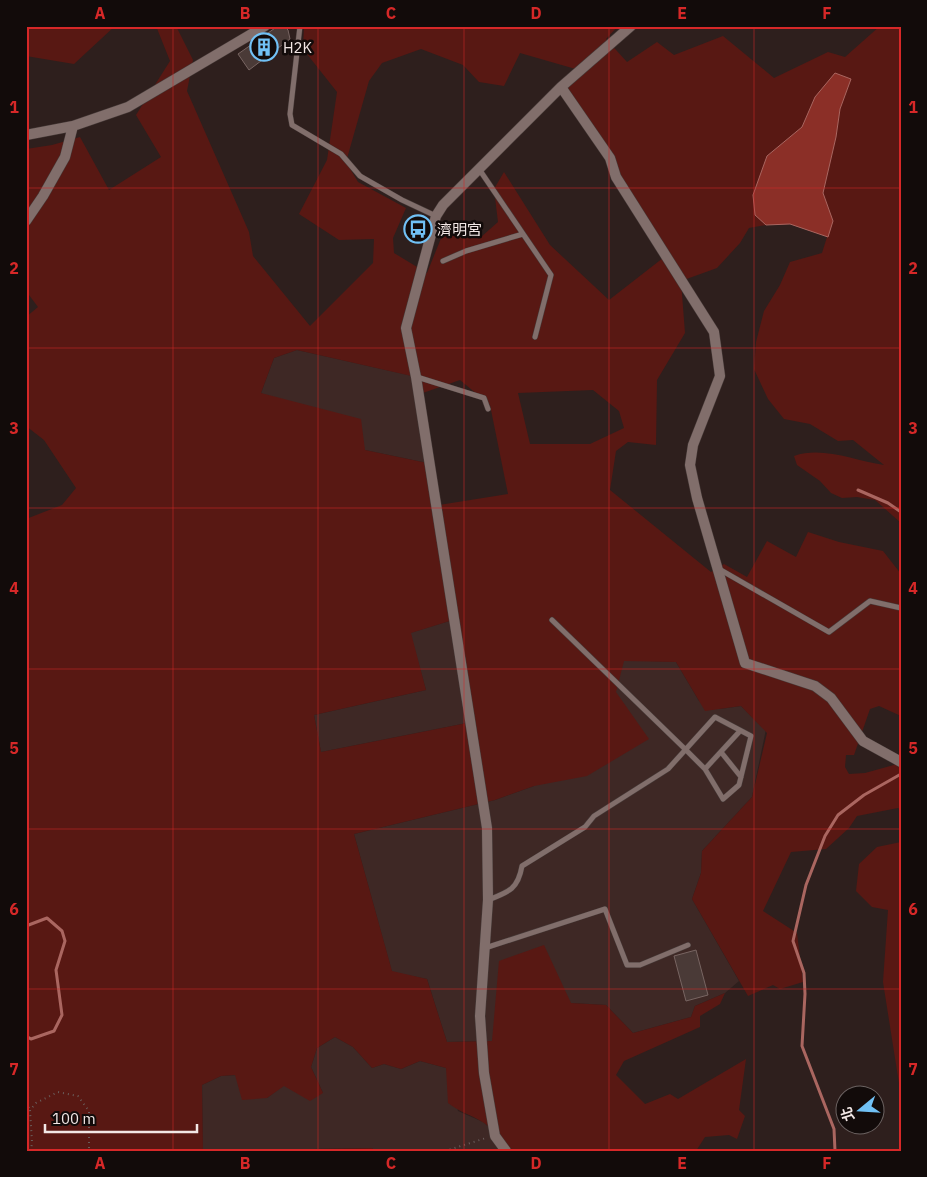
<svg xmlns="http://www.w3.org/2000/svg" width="927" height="1177" font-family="'IBM Plex Sans','Noto Sans TC',sans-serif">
<rect width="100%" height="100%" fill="#2e1f1d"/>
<path fill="#3e2825" d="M297,350l120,27 15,87 -67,-14 -104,-57 13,-35z
M456,619l16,103 -151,30 -7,-37 112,-25 -16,-57z
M540,619l84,41 52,2 23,39 21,8 21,-3 20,20 5,3 -14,68 -50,54 -1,22 -9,26 47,82 -14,12 -30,13 -4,11 -58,16 -27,-28 -35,-2 -71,-42 -7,80 -46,1 -20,-63 -35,-7 -38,-138 141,-34 39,-14z
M335,1037l18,10 19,21 12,-4 17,5 19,-8 26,7 12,43 25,11 15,13 10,16h-133l-3,-3 -169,3 -1,-66 19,-9 15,-1 31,23 17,-13 39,8 -12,-26 6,-19z"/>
<path fill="#581813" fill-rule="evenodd" d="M26,26h89l-41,38 -48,-8z
M156,26h20l17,34 -6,31 62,141 4,24 57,70 63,-63 1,-24 -35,1 -40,-26 28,-54 10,-68 -34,-43 1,-23h314l-12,13 21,23 30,-20 17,13 49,-19 51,42 54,-26 17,5 35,-31h21v497l-26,-23 -18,-3 -15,1 -11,-5 -11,-12 -23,-16 -3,-9c29,-10 61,5 90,9l-31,-25 -15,1 -28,-17 -26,-5 -16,-20 -14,-30 2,-27 8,-31 16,-26 10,-23 32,-9 10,-32 -9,-28 13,-56 4,-28 11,-30 -36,18 -13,30 -35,29 -12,59 11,10 -17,3 -9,15 -23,25 -36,13 4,52 -28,47 -1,65 -28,-3 -12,9 -6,39 101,82 13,-8 23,13 20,-36 29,16 12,-25 31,10 44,9 18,23v142l-22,-10 -9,3 -16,46h-8l-1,12 4,7 16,-1 36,-10v47l-3,-2 -41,8 -8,12 -23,21 -35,3 -28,59 34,22 6,49 -23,7 -7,-4 -25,11 -56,-97 9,-26 1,-22 50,-54 15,-64 -26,-27 -36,5 -29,-49 -52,-1 -8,31 33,47 -62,37 -53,10 -39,14 -141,34 38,137 35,8 20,63 45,-1 7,-80 45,-16 27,58 35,2 27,28 58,-16 4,-11 30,-13 -5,11 -20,12v11l-76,34 -8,14 29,29 25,-10 8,5 68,-40 -7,51 6,6 -8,23 -8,-4 -24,2 -9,14h-188c-7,-11 -14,-21 -24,-28 -12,-8 -25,-11 -36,-20l-2,-35 -26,-7 -19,8 -17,-5 -12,4 -19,-21 -18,-10 -18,11 -6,19 12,26 -13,8 -26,-15 -17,12 -25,2 -7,-25 -14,1 -19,9 1,66h-177v-632l36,-14 14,-17 -32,-48 -18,-14v-109l12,-10 -12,-16v-142l26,-4 28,-8 29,53 52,-33 -25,-42 34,-54zM421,49l42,16 16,17 25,4 16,-33 59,17 -14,19 98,169 -54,42 -59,-55 -46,-73 -10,17 4,33 -17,15 -35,-11 -19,47 -33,-20 -1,-15 13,-30 -48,-26 -12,-20 23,-81 13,-18zM297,350l119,27 4,17 40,-14 30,25 18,89 -69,11 -7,-41 -67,-14 -4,-31 -100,-26 13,-35zM593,390l26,21 5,17 -34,16h-60l-12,-51zM456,619l16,103 -151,30 -7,-37 112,-25 -15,-57z
M901,842v254l-18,-114 5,-72 -16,-3 -16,-16 3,-27 18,-17z
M372,1148l3,3h-156z"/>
<path fill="#8b2f27" stroke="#aa6660" d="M835,73l16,6 -11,30 -4,28 -13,56 10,28 -5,16 -38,-13 -24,1 -11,-10 -2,-20 14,-39 35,-29 13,-30z"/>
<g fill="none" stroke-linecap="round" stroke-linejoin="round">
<path stroke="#aa6660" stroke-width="3" d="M858,490l30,13 13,9
M26,926l21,-8 15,13 3,10 -9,29 6,45 -8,16 -23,8 -5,-3
M835,1151l-1,-22 -32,-83 3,-52 -1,-21 -11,-32 13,-56 19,-49 13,-21 26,-20 37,-21"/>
</g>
<path fill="#4a3a37" stroke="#786562" d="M278,26h6l4,4 2,9 -41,31 -11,-16z
M696,950l12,45 -22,6 -12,-45z"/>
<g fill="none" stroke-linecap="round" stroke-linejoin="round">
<g stroke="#463a38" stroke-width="6">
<path id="service" d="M300,26l-10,88 2,11 49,29 19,22 42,24 34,16
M479,169l72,106 -16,62
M443,261l23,-10 57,-17
M417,377l67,21 4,11
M719,569l110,63 41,-31 31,7
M721,752l20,25
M705,769l35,-38
M488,900c21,-8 30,-11 34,-34l63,-39 9,-11 74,-47 47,-52 36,19 -12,49 -16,14 -18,-30 -19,-19 -134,-130
M485,948l120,-39 22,56h13l48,-20"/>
</g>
<g stroke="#463a38" stroke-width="11">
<path id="minor" d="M561,87l49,71 6,19 98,155 6,44 -27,69 -3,20 7,33 48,165 70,23 16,12 32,43 38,21
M26,135l47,-9
M26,221l17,-25 22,-39 8,-31 55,-19 137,-81
M506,1151l-11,-15 -11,-63 -4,-57 8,-116 -1,-72 -71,-451 -10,-49 30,-112 7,-11 118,-118 70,-61"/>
</g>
<path stroke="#6a5d5b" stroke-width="2" stroke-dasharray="1 4" stroke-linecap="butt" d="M26,1103l4,7
M31,1151l1,-9 -2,-32 6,-7 22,-11 20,4 11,15v40
M445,1151l41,-13"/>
<use href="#service" stroke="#816e6b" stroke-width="5"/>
<use href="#minor" stroke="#816e6b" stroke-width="10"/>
</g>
<path fill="none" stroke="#d62828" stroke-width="1" stroke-opacity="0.55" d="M173,26v1125M318,26v1125M464,26v1125M609,26v1125M754,26v1125M26,188h875M26,348h875M26,508h875M26,669h875M26,829h875M26,989h875"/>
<defs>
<g id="building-ring" transform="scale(1.4375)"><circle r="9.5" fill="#120b0a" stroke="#71c1f5" stroke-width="1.5"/><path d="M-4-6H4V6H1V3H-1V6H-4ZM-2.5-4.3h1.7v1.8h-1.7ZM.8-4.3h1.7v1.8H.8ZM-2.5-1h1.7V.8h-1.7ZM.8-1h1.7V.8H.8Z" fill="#71c1f5"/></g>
<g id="bus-ring" transform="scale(1.4375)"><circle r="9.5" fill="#120b0a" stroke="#71c1f5" stroke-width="1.5"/><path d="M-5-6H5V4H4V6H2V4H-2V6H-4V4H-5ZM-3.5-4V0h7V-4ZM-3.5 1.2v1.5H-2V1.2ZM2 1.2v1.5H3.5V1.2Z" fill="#71c1f5"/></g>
</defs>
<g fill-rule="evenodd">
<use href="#building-ring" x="264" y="47"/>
<use href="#bus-ring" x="418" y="229"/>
</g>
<g text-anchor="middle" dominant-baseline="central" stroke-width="5" stroke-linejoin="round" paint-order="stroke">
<g font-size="15" fill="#f2e7e5" stroke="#120b0a" text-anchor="start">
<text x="283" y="47">H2K</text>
<text x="437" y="229">濟明宮</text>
</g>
</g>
<rect width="927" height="1177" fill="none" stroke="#120b0a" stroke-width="55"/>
<g transform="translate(860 1110) rotate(252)"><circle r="24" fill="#120b0a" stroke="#6c6362"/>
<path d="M0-4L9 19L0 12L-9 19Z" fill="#71c1f5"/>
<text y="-8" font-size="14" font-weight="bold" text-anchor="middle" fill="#f2e7e5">北</text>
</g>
<path d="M45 1124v8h152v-8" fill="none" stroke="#f2e7e5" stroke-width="2.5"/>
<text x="52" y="1124" font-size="15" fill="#f2e7e5" stroke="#120b0a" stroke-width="4" paint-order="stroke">100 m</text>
<rect x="28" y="28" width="872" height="1122" fill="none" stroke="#d62828" stroke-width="2"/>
<g font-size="16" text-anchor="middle" font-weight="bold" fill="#d62828">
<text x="100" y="19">A</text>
<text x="245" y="19">B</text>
<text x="391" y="19">C</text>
<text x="536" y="19">D</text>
<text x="682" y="19">E</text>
<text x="827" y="19">F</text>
<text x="14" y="113">1</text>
<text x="913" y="113">1</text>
<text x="14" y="274">2</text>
<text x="913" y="274">2</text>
<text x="14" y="434">3</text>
<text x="913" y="434">3</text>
<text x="14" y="594">4</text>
<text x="913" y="594">4</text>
<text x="14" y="754">5</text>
<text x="913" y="754">5</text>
<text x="14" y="915">6</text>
<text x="913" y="915">6</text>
<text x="14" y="1075">7</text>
<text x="913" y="1075">7</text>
<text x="100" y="1169">A</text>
<text x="245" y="1169">B</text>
<text x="391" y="1169">C</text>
<text x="536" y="1169">D</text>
<text x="682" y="1169">E</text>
<text x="827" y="1169">F</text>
</g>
</svg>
